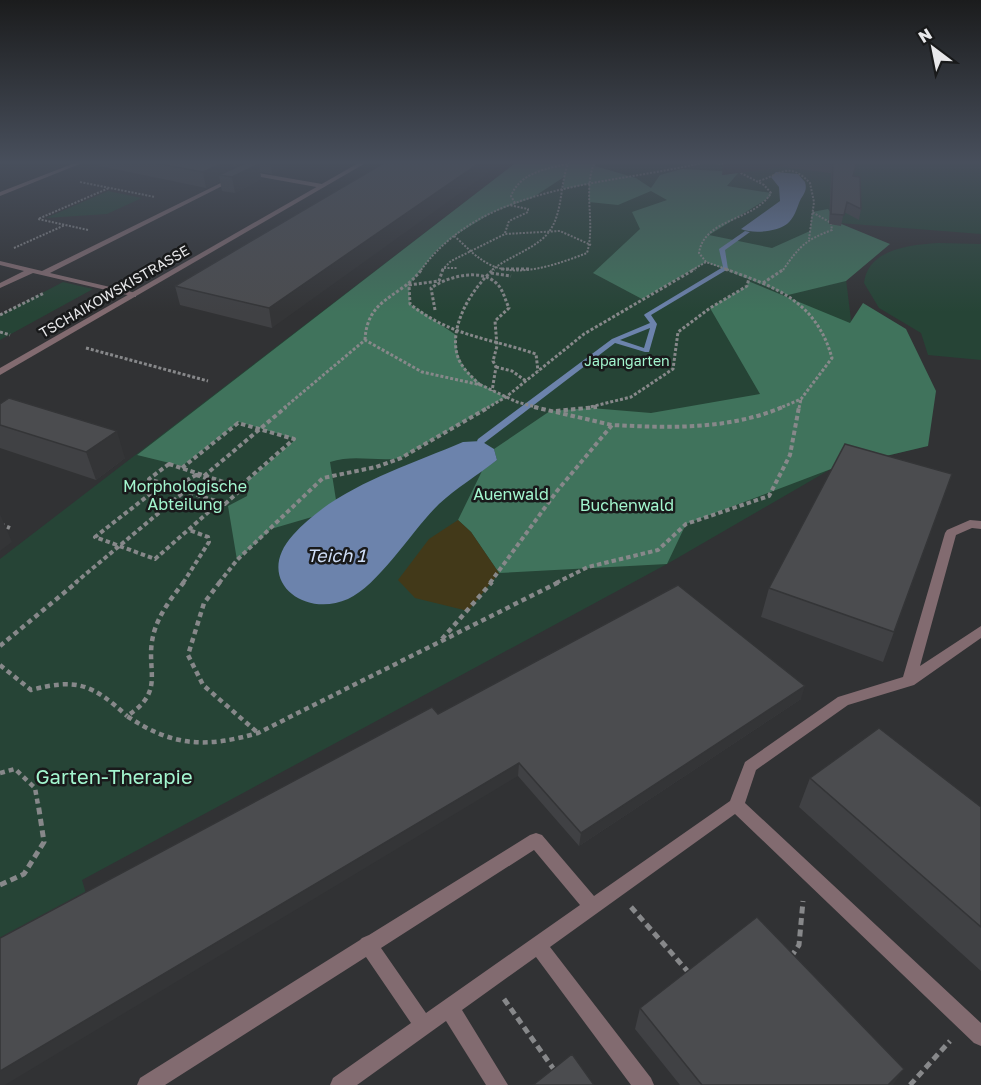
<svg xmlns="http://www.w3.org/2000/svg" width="981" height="1085" font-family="'Golos Text',sans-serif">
<rect width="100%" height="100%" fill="#313234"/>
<path fill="#264436" d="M518,161h463v73l-142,-11 17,137 72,86 -97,23 -164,95 -585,316 8,27 -90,49v-397z
M108,191l34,7 -35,16 -61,4z
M938,243l43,1v116l-53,-5 -7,-22 -42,-25 -15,-25c4,-34 45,-38 74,-40z
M63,282l30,7 -93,51v-25z"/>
<path fill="#40735c" d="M518,161h79l-2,5 41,12 15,10 9,-13 22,-6 57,3 -12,14 44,7 -1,4 -61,38 63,13 38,-17 2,-19 16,-3 11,14 51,21 -44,37 -58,14 -82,-33 -64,37 -49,-26 47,-44 -8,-17 35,-12 -16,-9 -33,14 -29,-3v-18l-26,5 1,-12 -32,21 -39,14 -39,24 -18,15 -27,34 1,19 46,31c-2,34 22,49 50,62l-105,61c-24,4 -47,-4 -71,4l6,38 -24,17 -41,12 -34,31 -9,-54 19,-10 1,-7 -6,-3 54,-47 -57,-17 -57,44 -45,-11z
M748,281l102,42 13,-20 43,26 30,62 -8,55 -97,23 -145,55 -19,40 -168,9 -28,-41 -13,-12 24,-49 15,-11 -3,-11 56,-38 41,-3 60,5 109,-19 -50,-86 37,-22z"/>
<path fill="#423919" d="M458,520l13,12 28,41 -31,38 -53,-13 -17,-18 31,-41z"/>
<path fill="#6c83ac" d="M776,172l22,2 7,8c3,10 -3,13 -6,21 -3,8 -5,15 -12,21 -11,8 -34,10 -46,5l39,-28 -1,-14 -8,-10z
M481,441l13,8 3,11c-19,15 -41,28 -58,44 -26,25 -60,81 -91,95 -45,20 -95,-20 -55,-64 43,-48 112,-68 170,-93z"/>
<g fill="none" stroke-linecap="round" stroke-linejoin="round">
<path fill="#6c83ac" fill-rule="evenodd" d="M745,231l5,1 -25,18 3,19 -77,46 6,9 -8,28h-4l-30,-9 -131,100h-6l-1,-2 1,-2 134,-100 38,-16 -6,-8 1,-1 78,-47 -4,-18zM650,328l-6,20 -24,-8z"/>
<path stroke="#87888a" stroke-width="2" stroke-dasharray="2 1.5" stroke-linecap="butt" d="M701,161l22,3 11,-3
M759,181c22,-7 30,-20 51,2l4,19 -5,37
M80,182l75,15
M515,203l-4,-7c9,-23 34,-27 56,-32
M88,230l-50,-11 71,-31
M505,233l4,-12 19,-9v-3l-19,-4
M454,236c11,9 20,20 33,27 29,17 71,1 100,-10 9,-31 -5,-62 8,-92
M14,248l51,-23
M706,262l-7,-9c5,-35 56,-32 72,-60l-7,-8 -27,-14
M444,268h14
M421,270c64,-88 188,-84 284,-108
M442,270l9,-9 54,-27 55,-3 31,14
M492,270c15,-12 34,-18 49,-30 24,-19 17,-53 28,-79
M692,270l14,-8 23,8
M783,270c16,-23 22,-30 49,-40l-1,-7 -19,-11"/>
<path stroke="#87888a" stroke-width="3" stroke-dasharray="3 2" stroke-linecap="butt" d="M443,269l-4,12 -30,4 1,19c40,32 79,34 126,50l2,17
M501,269h30
M725,269c51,18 91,32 107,89l-31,41 -21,9
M491,273l20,3
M763,283l21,-14
M435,310l-4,-22c16,-11 47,-20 64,-6 8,6 10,18 14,26l-14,13 2,25 -4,15 3,6 -4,24
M0,315l44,-22
M0,332l10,3
M365,340c2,-43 36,-42 57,-71
M86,348l122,33
M496,367l16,4 14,10
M480,385c-8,-8 -16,-15 -21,-25 -13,-31 13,-72 35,-91
M284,408l81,-68 57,32 59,13 36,17 23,6
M487,408l19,-11 78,-63 111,-65
M586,408l45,-11 42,-28 5,-37 32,-24 37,-22 2,-8
M799,408l2,-9"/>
<path stroke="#87888a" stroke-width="4" stroke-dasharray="4.5 3" stroke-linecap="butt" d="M534,407l78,18
M556,411l41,-4
M169,464l70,23 4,1 -18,16 -76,-25z
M182,468l56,-45 56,16 -55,48
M196,475l14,4v5l-10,7h-15l-3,-8z
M204,476l82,-69
M163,484l-68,53 60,22 65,-57
M0,524l10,4
M75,583l110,-92
M183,583l26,-41 -1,-5 -19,-7
M219,583l18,-23 86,-82 53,-11 25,-9 88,-51
M490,583l67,-92 55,-66c58,3 116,5 171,-18
M556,583l32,-16 70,-17 28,-26 83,-28 21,-41 9,-48"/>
<path stroke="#87888a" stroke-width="4.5" stroke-dasharray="5 4" stroke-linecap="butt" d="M184,582c-11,14 -23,29 -29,47 -13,39 14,60 -28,87 46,31 79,32 131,17l301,-151
M220,582l-16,21 -16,52 15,30 55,48
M442,639l50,-57
M0,646l77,-64
M0,665l31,25c46,-12 61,-6 96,26
M0,773l15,-4 20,19 3,17"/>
<path stroke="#87888a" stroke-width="5" stroke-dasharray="7 4.5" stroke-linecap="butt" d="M0,885l24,-11 20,-32 -6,-39
M631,907l59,67
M791,957l8,-12 4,-44
M504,999l51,72
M910,1085l40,-44"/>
<path fill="#826b70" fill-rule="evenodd" d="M970,520l11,1v8l-9,-1 -16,7 -36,131 61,-40v12l-67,47 -66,20 -92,65 -11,33 236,220v23l-7,-3 -239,-229 -185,133 101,131 3,7h-23l-95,-128 -74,53 46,75h-22l-40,-64 -89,64h-27l3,-7 78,-55 -45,-66 -201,128h-28l3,-7 220,-138 2,-2 7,-3 161,-100 6,-2 6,2 52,61 136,-95 15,-39 93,-65 65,-20 42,-144 2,-3zM534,850l46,55 -154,108 -45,-65z"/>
<path fill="#826b70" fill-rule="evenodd" d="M80,161h7l-87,35v-4z
M246,171l76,13 3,2 -3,2 -78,-14 -1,-1z
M233,177l5,1 -188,95 86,20v4l-103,-24 -33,15v-5l24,-12 -24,-6v-4l42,10z"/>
<path fill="#826b70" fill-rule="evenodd" d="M362,161h7l-369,214v-7z"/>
</g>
<path fill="#404144" d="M98,161h197v1l-23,12 -12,-2 1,7 -26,14 -13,-2 -2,-10 -14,7 -106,-22z
M387,161l-115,167 -92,-23 -5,-19z
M728,161h129l-4,15 8,33 -2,11 -15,-8 -3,14 -12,-2 2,-51 -49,-6 -60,8z
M0,404l125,54 -29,22 -96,-32z
M769,588l125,44 -11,30 -122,-45z
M801,699l-222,147 -61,-70 -80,-62z
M810,778l171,29v164l-182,-164z
M640,1008l253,77h-213l-45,-56z"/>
<path fill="#343537" d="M228,161h4l2,13 -15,1 1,6 -14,7 -3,-16z
M270,161h25v1l-23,12z
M482,161h23l-233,167 -3,-20z
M762,161h22l-2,6 -60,8 1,-10z
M259,164l2,15 -26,14 -3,-16z
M117,431l8,27 -29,22 -10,-28z
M0,514l12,28 -12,9z
M805,686l-4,13 -222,147 2,-13z
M519,763l-1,13 -513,309h-5v-14z
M904,1069l-11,16h-5z"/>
<path fill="#4b4c4f" stroke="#343537" stroke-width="1.5" d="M143,161h85l-25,11z
M387,161h95l-213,147 -94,-22z
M728,161h34l-39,4z
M806,161h51l-4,15 7,1 1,32 -14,-7 -3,13 -13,-1 2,-50z
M247,162l12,2 -27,13 -13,-2z
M9,398l108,33 -31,21 -86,-27v-21z
M845,444l107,30 -58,158 -125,-44z
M678,585l127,101 -224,147 -62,-70 -519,308v-133l432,-231 6,7z
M879,728l102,79v120l-171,-149z
M757,917l147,152 -16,16h-186l-62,-77z
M572,1054l22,31h-61l24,-19z"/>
<linearGradient id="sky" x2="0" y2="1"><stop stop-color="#1b1c1d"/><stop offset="0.52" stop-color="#484f5c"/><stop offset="1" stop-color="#484f5c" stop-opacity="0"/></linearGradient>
<rect width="981" height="312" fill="url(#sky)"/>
<g text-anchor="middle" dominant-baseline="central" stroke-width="5" stroke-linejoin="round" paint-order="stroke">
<g font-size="14" fill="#e8e8ea" stroke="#191a1b">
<text transform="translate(114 291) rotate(-30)">TSCHAIKOWSKISTRASSE</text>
</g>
<g font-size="14" fill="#a3f6cf" stroke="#191a1b">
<text x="627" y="360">Japangarten</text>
</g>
<g font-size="16" fill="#a3f6cf" stroke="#191a1b">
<text x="185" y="486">Morphologische<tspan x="185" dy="18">Abteilung</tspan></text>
<text x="511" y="494">Auenwald</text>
<text x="627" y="505">Buchenwald</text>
</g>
<g font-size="18" font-style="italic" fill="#ceddf6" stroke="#191a1b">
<text x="336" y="555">Teich 1</text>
</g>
<g font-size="20" fill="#a3f6cf" stroke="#191a1b">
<text x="114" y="776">Garten-Therapie</text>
</g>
</g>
<g transform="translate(933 48) rotate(328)" stroke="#191a1b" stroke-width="4.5" paint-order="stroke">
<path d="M0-4.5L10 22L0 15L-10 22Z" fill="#e8e8ea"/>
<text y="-9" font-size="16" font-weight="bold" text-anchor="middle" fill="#e8e8ea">N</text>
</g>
</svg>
